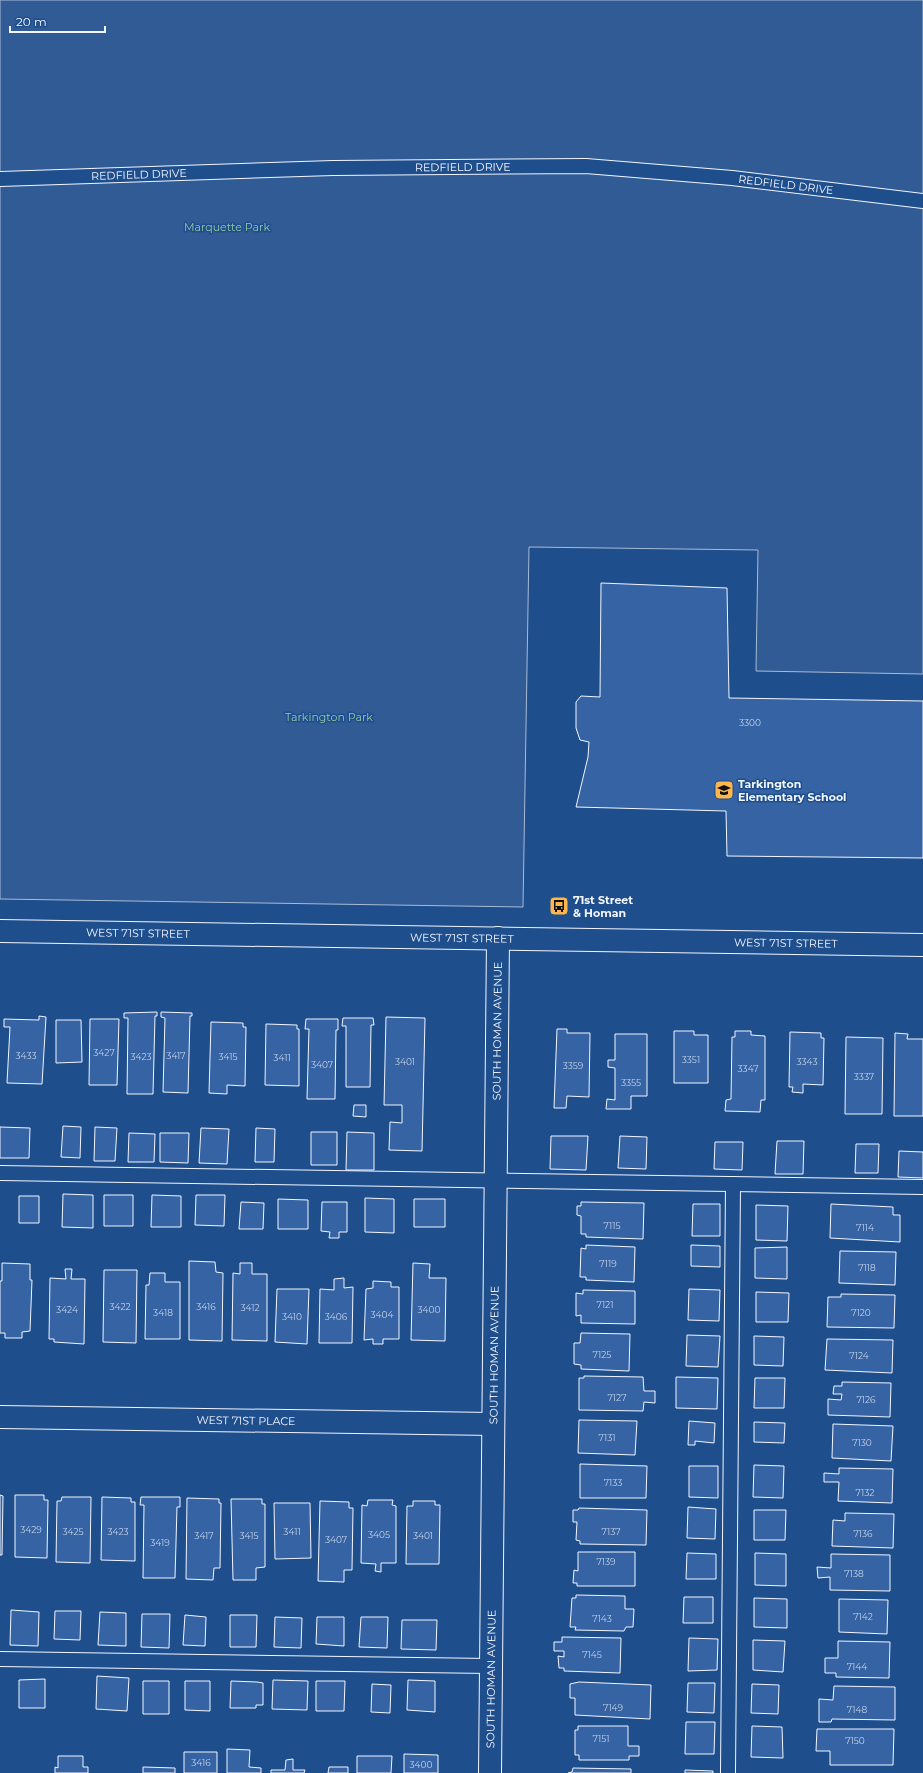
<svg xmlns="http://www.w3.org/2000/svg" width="923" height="1773" font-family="Montserrat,sans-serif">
<rect width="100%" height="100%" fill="#1f4e8c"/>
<path fill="#305b95" stroke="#a8bbd7" d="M0,0h923v674l-167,-3 2,-121 -229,-3 -6,360 -523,-8z"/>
<path fill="#3563a3" stroke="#f2f6ff" d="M601,583l126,5 2,110 194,3v157l-196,-2 -1,-45 -150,-4 12,-50 1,-15 -9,-2 -4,-12v-26l5,-6 19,1z
M157,1012v4h-2l-2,78h-26l1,-76h-4v-5z
M161,1012l31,1v3h-2l-2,77 -25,-1 2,-74 -4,-1z
M39,1016l7,1 -4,67 -35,-1 3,-56h-6v-8l35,1z
M386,1017l39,1 -3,133 -33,-1 1,-28 12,1v-18h-18z
M343,1018h30l1,7h-3l-1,62h-24v-61h-4z
M90,1019h29l-2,66h-28z
M306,1019h32v11h-2l-1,69h-28l2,-70h-4z
M56,1020h25l1,42 -26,1z
M211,1022l32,1v4h3l-1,59 -18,-1v9l-18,-1z
M266,1024l31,1v4h2v57l-34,-1z
M557,1029h10v4h23l-1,64 -22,-1 -1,12h-12z
M674,1031h20v4h14v48h-34z
M735,1031h16v4l14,1v64h-4l-1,12 -35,-1 1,-11 5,-1 1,-62h3z
M790,1032l31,1v5h3l-1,47 -20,-1v9l-11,-1 1,-5h-4z
M895,1033l13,1 -1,5h16v77h-29z
M615,1034h32v62h-16v13h-25l1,-10 8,1v-32l-7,-1v-7h7z
M846,1037l37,1 -1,76h-37z
M354,1105h12v12l-13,-1z
M63,1126l18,1 -1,31 -19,-1z
M0,1127l30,1 -1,30h-29z
M95,1127l22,1 -2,33h-21z
M201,1128l28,1 -2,35 -28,-1z
M256,1128l19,1 -1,33h-19z
M311,1132h26v33h-26z
M347,1132l27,1v37h-28z
M129,1133l26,1 -1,28h-26z
M160,1133h29l-1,30 -28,-1z
M551,1136h37l-2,34 -36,-1z
M620,1136l27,1 -1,32 -28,-1z
M777,1141h27l-1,33h-28z
M715,1142h28l-1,28 -28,-1z
M856,1144h23l-1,29h-23z
M899,1151l24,1v26l-25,-1z
M63,1194l30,1v33l-31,-1z
M104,1195h29v31h-29z
M152,1195l29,1v31h-30z
M196,1195h29l-1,31 -29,-1z
M19,1196h20v27h-20z
M365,1198l29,1v34l-29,-1z
M278,1199l30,1v29h-30z
M414,1199h31v28h-31z
M241,1202l23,1 -1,26h-24z
M322,1202h25v30h-8v6h-10l1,-6 -9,-1z
M581,1202l63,1 -1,36 -57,-2v-3h-5v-18l-4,-1v-9h4z
M693,1204h27v32h-28z
M831,1204l62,3v8h7v27l-70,-4z
M756,1205l32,1 -1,35 -31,-1z
M586,1245l49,2 -1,35 -48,-2v-3h-6l1,-29 5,1z
M691,1245l29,1v21l-29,-1z
M787,1247v32l-32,-1v-30z
M840,1251l56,1 -1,33 -56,-2z
M189,1261l26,1 1,10 7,1 -1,68 -33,-1z
M2,1263l28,1v16h2l-2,51 -8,1v6h-17v-5h-5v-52h2z
M240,1263h12v11h15v67l-35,-1 1,-67 7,1z
M413,1263l17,1 -1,14h17l-1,63 -34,-1z
M65,1269h7l-1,10h14l-1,65 -30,-2v-3h-5l1,-61 16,1z
M104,1270h33l-1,73 -33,-1z
M150,1273h15v9h15v57h-35l1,-54h3z
M344,1278v10l9,-1 -1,56h-33l1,-54 14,1v-11z
M373,1281l18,1v5h8v52h-16v5h-10v-5l-9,1 2,-51 7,-1z
M277,1289h32l-2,55 -32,-2z
M689,1289l31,1 -1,31 -31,-1z
M583,1290l52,1v33l-54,-1v-8l-5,1v-23l7,1z
M756,1292l33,1 -1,29h-32z
M841,1294l54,1 -1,33 -67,-1 1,-30h13z
M581,1333l49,1 -1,37 -48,-2v-4l-7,-1v-21h6z
M687,1335l33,1 -2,31 -32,-1z
M754,1336l30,1 -1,29 -29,-1z
M827,1339l66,1 -1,33 -67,-3z
M584,1376l59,1 1,14h11v12l-11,-1 -1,9 -64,-1v-32h5z
M676,1377l42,1 -1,31 -41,-1z
M755,1378h30l-1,30h-30z
M842,1382l49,1 -1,34 -62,-2v-16l13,1 1,-6h-9l1,-8h8z
M579,1420l58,1 -2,34 -57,-2z
M689,1421l26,2 -1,20 -19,-2v4h-7z
M754,1422l31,1 -1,20 -30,-1z
M833,1424l60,2 -2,35 -59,-3z
M580,1464l67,2 -1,32h-66z
M754,1465l30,1 -1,32 -30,-1z
M689,1466h29v32l-29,-1z
M839,1468l54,1 -1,34 -54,-2 1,-19h-15v-9l15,1z
M0,1495l3,1 -1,59h-2z
M15,1495h29v5h4l-1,58 -32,-1z
M62,1497h29l-1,66 -34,-1 1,-61h4z
M102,1497l29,1v4h4v59l-34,-1z
M141,1497h39v10h-3l-2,71h-32l1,-73h-4z
M187,1498l32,1v4h2l-1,65h-6l-1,12 -27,-1z
M231,1499h31v5h3v63l-9,1v12h-23z
M368,1500h25l-1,5 4,1v57h-15v9l-6,-1 1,-7 -15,-1 1,-58 5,1z
M320,1501l29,1v6h4l-1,62h-8v12l-26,-1z
M413,1501h22v4h5l-1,59h-33l1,-58h6z
M274,1503h36l1,55 -36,1z
M688,1507l28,2 -1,30 -28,-1z
M579,1508l68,2 -1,35 -66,-1v-3l-4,-1 1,-18h-4v-12h5z
M754,1510h32l-1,30h-31z
M845,1513l49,1 -1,34 -61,-2 1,-26 12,1z
M578,1552h57v34h-58v-3h-4l1,-13 4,1z
M687,1553l29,1v25h-30z
M755,1553l31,1v32l-31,-1z
M831,1554l59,1v36l-60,-1v-13l-12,1 -1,-11 14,1z
M576,1595l49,1v13h9l-1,18h-7l-2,4 -49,-1 1,-3h-6l2,-29h4z
M684,1597h29v26h-30z
M754,1598l33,1v29l-33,-1z
M839,1599l49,1 -1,34 -48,-2z
M11,1610l28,2 -1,34 -28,-1z
M55,1611h26l-1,29 -26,-1z
M100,1612l26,1v33l-28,-1z
M142,1614h28l-1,34 -28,-1z
M185,1615l21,2 -1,29 -22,-1z
M230,1615h27l-1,32h-26z
M275,1617l27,1 -1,30 -27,-1z
M317,1617h27v29l-28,-2z
M361,1617h27l-1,31 -28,-1z
M402,1620h35l-1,30 -35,-1z
M562,1637l59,1 -1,35 -56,-2v-3h-5l-1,-12 6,1v-6h-10v-9h8z
M689,1638l29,1 -1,31 -29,1z
M753,1640l32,1 -2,31 -30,-2z
M838,1641l52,1 -1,36 -53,-1v-4h-11v-15h13z
M97,1676l32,2 -2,33 -31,-2z
M45,1679v29h-26v-28z
M273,1680l35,1 -1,29 -35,-1z
M408,1680l27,1v31l-28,-2z
M143,1681h26v33h-26z
M185,1681h25v30l-25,-1z
M231,1681l26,1 6,1v22h-7v3h-26z
M316,1681h29l-1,30h-28z
M579,1682l72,3 -1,34 -75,-4v-17h-5v-14z
M688,1683h27l-1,30 -27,-1z
M372,1684l19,1 -1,28 -19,-1z
M752,1684l27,1 -1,29 -27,-1z
M834,1686l61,1v33l-63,-1 -1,3h-12v-23l14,1z
M686,1722h29l-1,32h-29z
M578,1726h50v20h11v10h-10v4h-50v-5h-4v-25h3z
M752,1726l30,1 1,31 -32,-1z
M817,1729h77l-1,36h-63v-14h-14z
M227,1749l23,1 -1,17 12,1v5h-34z
M184,1752h33v21h-33z
M404,1754l34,1v18h-34z
M58,1756h25v11h5v6h-33v-6l3,1z
M357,1756h35l-1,17h-34z
M293,1759v11h12l-1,3h-33v-3h14l1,-10z
M143,1767l32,1v5h-32z
M329,1767h19v6h-20z
M573,1768l58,1v4h-63l4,-1z
M685,1770l28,1v2h-28z"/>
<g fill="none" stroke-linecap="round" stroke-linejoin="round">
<g stroke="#f2f6ff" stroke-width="16">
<g id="lane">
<path id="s1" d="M0,179l333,-11 253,-2 146,12 191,23"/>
<path d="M0,1173l923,14"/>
<path d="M0,1659l490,7"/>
<path d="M728,1773l5,-589"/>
</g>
</g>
<g stroke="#f2f6ff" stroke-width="24">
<g id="street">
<path id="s2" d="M0,1417l493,7"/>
<path id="s3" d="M490,1773l8,-835"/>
</g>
</g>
<g stroke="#f2f6ff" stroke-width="24">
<g id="secondary">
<path id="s4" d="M0,931l923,14"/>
</g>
</g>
<use href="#lane" stroke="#1f4e8c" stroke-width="14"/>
<use href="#street" stroke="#1f4e8c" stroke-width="22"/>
<use href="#secondary" stroke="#1f4e8c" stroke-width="22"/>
</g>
<defs>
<g id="school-square" transform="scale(1)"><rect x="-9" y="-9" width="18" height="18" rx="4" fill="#ffb74d" stroke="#1f4e8c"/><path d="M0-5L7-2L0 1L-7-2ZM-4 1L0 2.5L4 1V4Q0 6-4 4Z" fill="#111"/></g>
<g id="bus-square" transform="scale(1)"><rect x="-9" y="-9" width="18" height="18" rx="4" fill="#ffb74d" stroke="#1f4e8c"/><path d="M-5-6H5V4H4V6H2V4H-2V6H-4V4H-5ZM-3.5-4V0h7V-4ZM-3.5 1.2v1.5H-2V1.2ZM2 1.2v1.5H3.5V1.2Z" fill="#111"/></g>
</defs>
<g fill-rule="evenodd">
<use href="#school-square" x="724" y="790"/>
<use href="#bus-square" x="559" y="906"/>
</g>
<g text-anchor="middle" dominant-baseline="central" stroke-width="3" stroke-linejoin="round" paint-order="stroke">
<g font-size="9" fill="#c3d1e8">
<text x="750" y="722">3300</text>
<text x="104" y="1052">3427</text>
<text x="26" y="1055">3433</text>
<text x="176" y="1055">3417</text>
<text x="141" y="1056">3423</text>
<text x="228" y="1056">3415</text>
<text x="282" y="1057">3411</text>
<text x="691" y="1059">3351</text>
<text x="405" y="1061">3401</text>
<text x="807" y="1061">3343</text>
<text x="322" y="1064">3407</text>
<text x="573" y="1065">3359</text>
<text x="748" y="1068">3347</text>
<text x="864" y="1076">3337</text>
<text x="631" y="1082">3355</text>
<text x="612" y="1225">7115</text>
<text x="865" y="1227">7114</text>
<text x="608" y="1263">7119</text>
<text x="867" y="1267">7118</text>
<text x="605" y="1304">7121</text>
<text x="120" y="1306">3422</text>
<text x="206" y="1306">3416</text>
<text x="250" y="1307">3412</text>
<text x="67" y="1309">3424</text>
<text x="429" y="1309">3400</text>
<text x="163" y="1312">3418</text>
<text x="861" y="1312">7120</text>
<text x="382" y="1314">3404</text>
<text x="292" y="1316">3410</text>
<text x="336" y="1316">3406</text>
<text x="602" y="1354">7125</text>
<text x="859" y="1355">7124</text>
<text x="617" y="1397">7127</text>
<text x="866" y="1399">7126</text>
<text x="607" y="1437">7131</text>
<text x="862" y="1442">7130</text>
<text x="613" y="1482">7133</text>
<text x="865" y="1492">7132</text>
<text x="31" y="1529">3429</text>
<text x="73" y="1531">3425</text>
<text x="118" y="1531">3423</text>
<text x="292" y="1531">3411</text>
<text x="611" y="1531">7137</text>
<text x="863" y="1533">7136</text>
<text x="379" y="1534">3405</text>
<text x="204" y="1535">3417</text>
<text x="249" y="1535">3415</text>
<text x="423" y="1535">3401</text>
<text x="336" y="1539">3407</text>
<text x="160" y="1542">3419</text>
<text x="606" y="1561">7139</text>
<text x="854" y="1573">7138</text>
<text x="863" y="1616">7142</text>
<text x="602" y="1618">7143</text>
<text x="592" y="1654">7145</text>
<text x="857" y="1666">7144</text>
<text x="613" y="1707">7149</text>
<text x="857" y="1709">7148</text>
<text x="601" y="1738">7151</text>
<text x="855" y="1740">7150</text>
<text x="201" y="1762">3416</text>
<text x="421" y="1764">3400</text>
</g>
<g font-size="11" fill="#f2f6ff" stroke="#1f4e8c">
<text stroke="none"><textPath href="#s1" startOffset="463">REDFIELD DRIVE</textPath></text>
<text stroke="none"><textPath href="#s1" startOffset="139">REDFIELD DRIVE</textPath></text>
<text stroke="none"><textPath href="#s1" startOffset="787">REDFIELD DRIVE</textPath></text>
<text stroke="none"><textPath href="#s4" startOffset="138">WEST 71ST STREET</textPath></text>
<text stroke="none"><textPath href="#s4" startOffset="462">WEST 71ST STREET</textPath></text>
<text stroke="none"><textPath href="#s4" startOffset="786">WEST 71ST STREET</textPath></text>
<text stroke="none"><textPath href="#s3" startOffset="742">SOUTH HOMAN AVENUE</textPath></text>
<text stroke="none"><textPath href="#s3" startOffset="418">SOUTH HOMAN AVENUE</textPath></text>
<text stroke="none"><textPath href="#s2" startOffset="246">WEST 71ST PLACE</textPath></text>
<text stroke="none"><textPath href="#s3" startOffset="94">SOUTH HOMAN AVENUE</textPath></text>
</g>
<g font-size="11" fill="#97c8a6" stroke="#1f4e8c">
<text x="227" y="227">Marquette Park</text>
<text x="329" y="717">Tarkington Park</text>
</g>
<g font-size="11" font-weight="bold" fill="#f2f6ff" stroke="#1f4e8c" text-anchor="start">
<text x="738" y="784">Tarkington<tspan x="738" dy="13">Elementary School</tspan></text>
<text x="573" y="900">71st Street<tspan x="573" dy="13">&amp; Homan</tspan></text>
</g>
</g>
<path d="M10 26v6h95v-6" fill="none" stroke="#f2f6ff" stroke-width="2"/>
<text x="16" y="26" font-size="12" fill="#f2f6ff" stroke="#1f4e8c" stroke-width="3" paint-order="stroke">20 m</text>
</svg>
